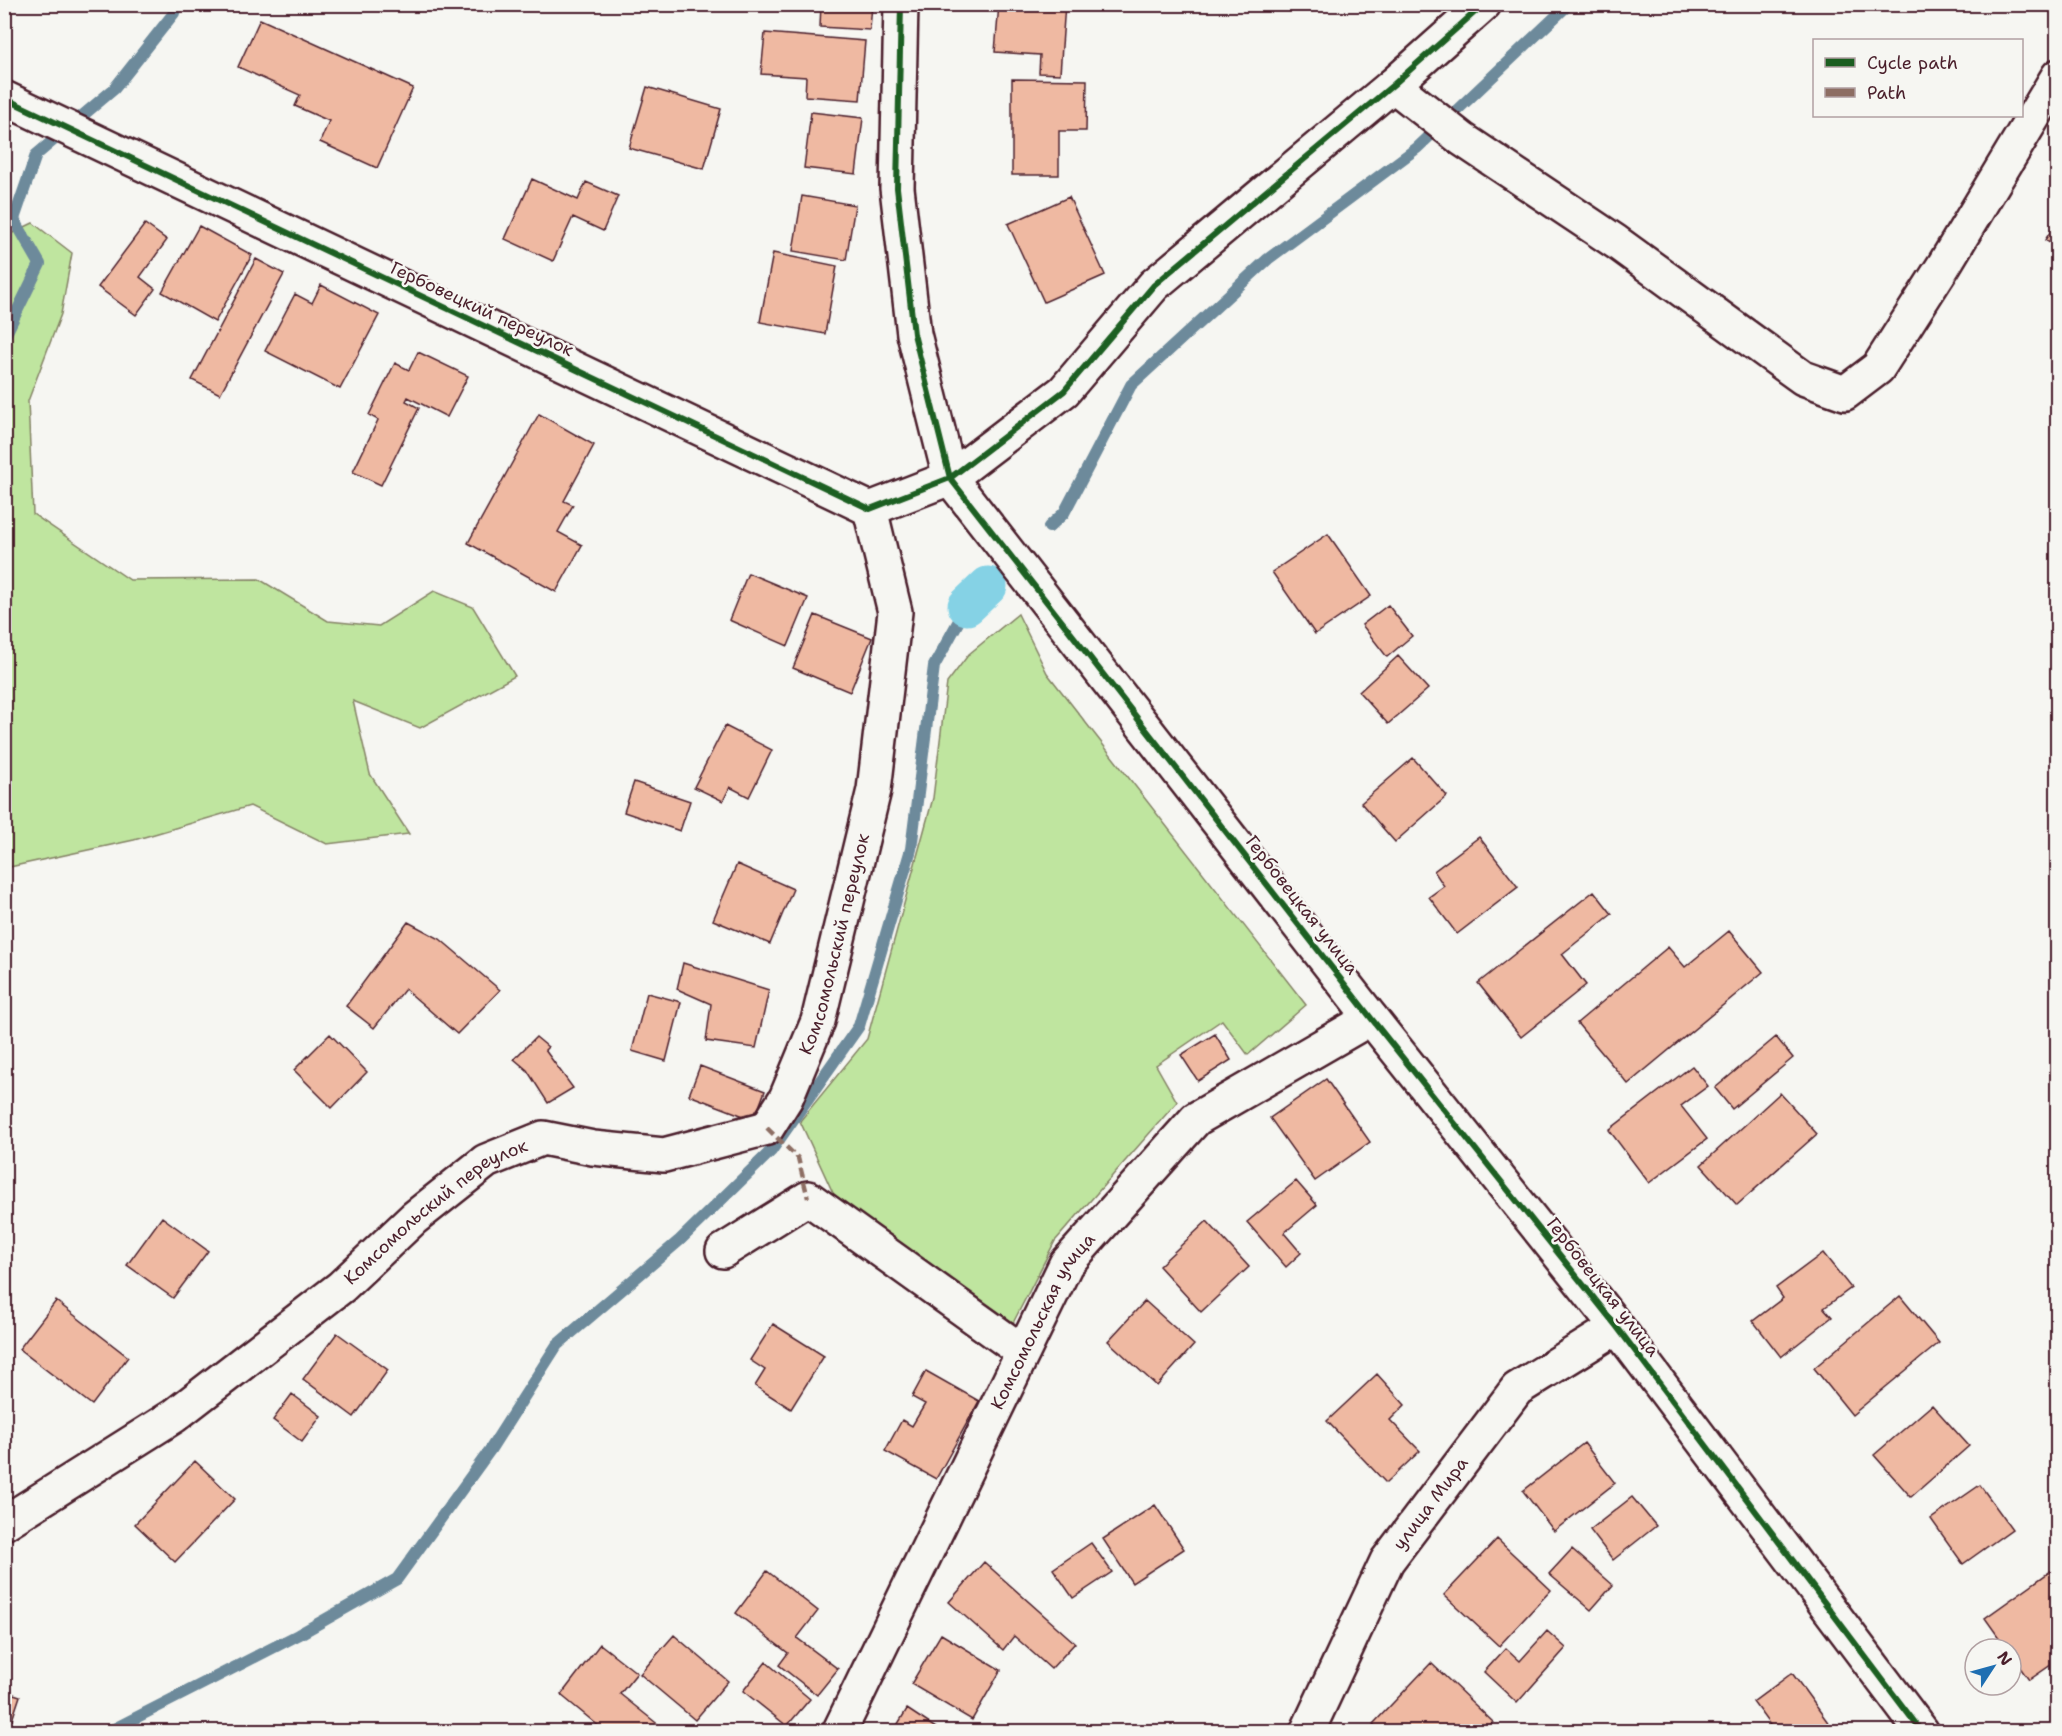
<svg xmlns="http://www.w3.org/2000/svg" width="2062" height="1736" font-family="'Shantell Sans',sans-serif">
<rect width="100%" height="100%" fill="#f6f6f2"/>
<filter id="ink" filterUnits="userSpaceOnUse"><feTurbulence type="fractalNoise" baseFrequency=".0167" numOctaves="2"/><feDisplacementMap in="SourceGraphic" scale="12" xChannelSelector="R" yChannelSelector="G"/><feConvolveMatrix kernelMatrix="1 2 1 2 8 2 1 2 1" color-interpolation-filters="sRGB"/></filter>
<g filter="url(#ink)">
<path fill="#bfe59f" stroke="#848265" stroke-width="1.5" d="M33,223l39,30 -11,61 -33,87 5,113 97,66 129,-1 69,42 51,5 55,-35 39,16 42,69 -95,52 -67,-27 17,73 39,60 -82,10 -77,-38 -116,34 -129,28 -1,-631z
M1018,614l29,59 259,332 -58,50 -26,-35 -66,45 21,37 -122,139 -42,82 -174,-117 -39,-85 67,-82 66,-241 14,-115 22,-29z"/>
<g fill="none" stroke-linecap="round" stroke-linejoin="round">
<path stroke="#6d8a9b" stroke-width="12" d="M4,338l36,-74 -26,-45 22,-64 78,-66 60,-76 1,-9
M1049,527l15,-14 67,-128 137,-126 149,-111 152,-144
M108,1732l190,-97 99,-56 93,-129 67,-105 123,-105 91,-89 88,-125 52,-177 23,-183 33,-60"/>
<path stroke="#85d2e5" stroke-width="39" d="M967,606l21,-20"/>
</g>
<path fill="#efb9a2" stroke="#4a1f2b" stroke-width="1.5" d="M821,4h51l-2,26 -50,-3z
M999,4l38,3v-3h28l-5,70 -21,-1 1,-18 -45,-3z
M260,19l153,69 -36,80 -57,-26 9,-21 -34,-15 5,-11 -62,-28z
M765,33l100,8 -5,59 -55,-4 1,-19 -45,-3z
M1012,79l75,1 -1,51h-27v44h-47z
M647,87l74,22 -17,60 -75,-21z
M811,112l52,6 -7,56 -52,-6z
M532,179l46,21 8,-18 32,14 -15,35 -30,-14 -20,44 -48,-22z
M802,196l53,9 -9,55 -53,-9z
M1069,197l36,78 -61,27 -36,-78z
M2058,220v28l-13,-8z
M145,224l22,16 -27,37 15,12 -19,26 -38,-28z
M199,226l53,29 -37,67 -53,-30z
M773,253l64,13 -12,68 -65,-12z
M256,259l28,15 -64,120 -28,-14z
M321,285l58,30 -39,74 -75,-38 30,-57 17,9z
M418,352l50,24 -21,41 -39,-20 -2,4 13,7 -38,77 -28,-13 25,-52 -9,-5 26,-52 14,7z
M539,414l55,31 -30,56 9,4 -15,27 24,13 -26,47 -88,-49z
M1328,534l43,62 -56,38 -43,-62z
M748,573l60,25 -20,48 -59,-26z
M1388,605l24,31 -25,21 -25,-32z
M815,615l57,23 -22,54 -57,-24z
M1398,656l30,33 -40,35 -29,-32z
M725,726l47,24 -23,47 -19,-10 -7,14 -29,-14z
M1413,758l34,38 -52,46 -34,-39z
M634,782l56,19 -10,30 -56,-19z
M1479,837l39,50 -61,47 -28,-37 15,-11 -10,-15z
M737,864l56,25 -23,55 -57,-24z
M1594,891l18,23 -50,40 24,31 -65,52 -43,-54z
M408,922l32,17 60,51 -43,44 -52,-45 -31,39 -28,-22z
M1729,931l34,41 -135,112 -51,-61 91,-76 17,20z
M683,963l86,27 -13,58 -50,-7 5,-37 -34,-15z
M647,993l34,9 -15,59 -34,-10z
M330,1034l37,38 -35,36 -38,-38z
M1215,1034l16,26 -33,21 -17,-26z
M536,1037l12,10 -3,3 28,38 -25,15 -21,-33 -13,-11z
M1776,1037l17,21 -61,51 -17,-21z
M700,1066l65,25 -11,29 -65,-25z
M1692,1066l16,20 -27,20 26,33 -58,44 -40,-53z
M1326,1079l44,63 -55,39 -45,-63z
M1780,1093l37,41 -80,71 -36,-40z
M1296,1181l21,24 -33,28 17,20 -15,14 -39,-45z
M162,1217l46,34 -35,47 -46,-33z
M1207,1221l42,46 -48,45 -42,-46z
M1823,1253l28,35 -27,20 8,9 -51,40 -28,-36 30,-23 -7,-10z
M1900,1296l39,47 -87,72 -38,-47z
M56,1301l72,56 -36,48 -73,-56z
M1145,1301l49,44 -37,41 -49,-45z
M773,1324l51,32 -33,53 -36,-23 10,-16 -15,-10z
M337,1333l51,37 -34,47 -51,-38z
M926,1371l53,30 -43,78 -51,-28 17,-31 10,6 13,-22 -13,-7z
M1377,1374l28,31 -15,15 30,31 -34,32 -59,-62z
M292,1394l29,22 -19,26 -29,-22z
M1932,1405l37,41 -58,51 -37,-42z
M1584,1443l31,40 -61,48 -31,-40z
M195,1461l40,38 -60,63 -40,-38z
M1980,1485l32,44 -49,35 -32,-45z
M1632,1497l24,29 -43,34 -23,-30z
M1155,1505l29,44 -52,34 -29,-44z
M1497,1539l54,51 -52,56 -55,-51z
M1091,1543l21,29 -39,26 -20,-29z
M1572,1549l41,36 -22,25 -42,-36z
M984,1562l91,81 -24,26 -37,-33 -11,14 -54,-48z
M2058,1566v94l-29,20 -18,-25v-6h-4l-22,-31z
M767,1571l51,40 -21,27 41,31 -21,26 -38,-30 9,-12 -52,-40z
M1547,1631l19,17 -49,55 -33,-31 22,-24 14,13z
M941,1634l60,36 -29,50 -61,-36z
M674,1635l54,46 -33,39 -55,-46z
M600,1644l37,29 -17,21 40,32 -5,6h-49l-45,-37z
M766,1662l44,37 -23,27 -44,-35z
M1431,1663l62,59 -9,10h-103l-8,-8z
M1792,1673l43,59h-60l-22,-30z
M4,1691l16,5 -12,36h-4z
M907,1709l35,23h-49z"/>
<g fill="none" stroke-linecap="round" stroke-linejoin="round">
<g stroke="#4a1f2b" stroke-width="38">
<g id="minor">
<path d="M901,4l-4,184 17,146 36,144 421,540 246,309 305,405"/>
<path d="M1393,85l69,54 154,103 187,136 42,15 33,-25 66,-103 114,-189"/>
<path d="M4,98l866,411 80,-31 114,-87 90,-106 239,-200 91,-81"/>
<path d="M723,1251l85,-53 215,154"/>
<path id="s1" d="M4,1523l170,-107 167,-129 73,-69 72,-57 57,-23 50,10 71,7 103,-27 19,-30 32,-77 56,-231 21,-178 -25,-103"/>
<path id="s2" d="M839,1732l227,-468 130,-145 175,-101"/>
<path id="s3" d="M1307,1732l80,-171 130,-172 100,-62"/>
</g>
</g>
<use href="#minor" stroke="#f6f6f2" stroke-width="33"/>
<path stroke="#8d6e63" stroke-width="4.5" stroke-dasharray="9 4.5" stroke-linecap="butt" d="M767,1128l31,30 10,40"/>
<g stroke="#f6f6f2" stroke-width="10">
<path id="cycleway" d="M901,4l-4,184 17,146 36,144 421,540 246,309 305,405
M4,98l866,411 80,-31 114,-87 90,-106 239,-200 91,-81"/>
</g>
<use href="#cycleway" stroke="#1b5e20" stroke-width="6"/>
</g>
</g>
<g text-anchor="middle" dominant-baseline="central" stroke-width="5" stroke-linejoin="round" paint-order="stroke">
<g font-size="18" fill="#4a1f2b" stroke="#f6f6f2">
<text transform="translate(482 309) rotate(25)">Гербовецкий переулок</text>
<text transform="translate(1302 905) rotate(52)">Гербовецкая улица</text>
<text stroke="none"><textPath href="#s1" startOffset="1092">Комсомольский переулок</textPath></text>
<text stroke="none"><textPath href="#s1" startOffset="534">Комсомольский переулок</textPath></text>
<text transform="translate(1603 1287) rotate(52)">Гербовецкая улица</text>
<text stroke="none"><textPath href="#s2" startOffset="459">Комсомольская улица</textPath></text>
<text stroke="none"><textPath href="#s3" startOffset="261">улица Мира</textPath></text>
</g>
</g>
<rect width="2062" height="1736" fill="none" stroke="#f6f6f2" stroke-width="24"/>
<rect x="12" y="12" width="2038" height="1712" fill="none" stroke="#4a1f2b" stroke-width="2" filter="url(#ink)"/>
<rect x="1813" y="39" width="210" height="78" fill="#f6f6f2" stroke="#b1a0a2" stroke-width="1.5"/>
<rect x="1825" y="58" width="30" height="9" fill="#1b5e20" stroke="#b1a0a2" stroke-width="1.5"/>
<text x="1867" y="69" font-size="18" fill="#4a1f2b">Cycle path</text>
<rect x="1825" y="88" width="30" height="9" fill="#8d6e63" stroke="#b1a0a2" stroke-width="1.5"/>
<text x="1867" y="99" font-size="18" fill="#4a1f2b">Path</text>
<g transform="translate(1993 1667) rotate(54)"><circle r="28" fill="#f6f6f2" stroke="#b1a0a2" stroke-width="1.5"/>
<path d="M0-4.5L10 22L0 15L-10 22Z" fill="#1f6fb2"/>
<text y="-9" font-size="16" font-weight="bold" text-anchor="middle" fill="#4a1f2b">N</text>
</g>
</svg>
